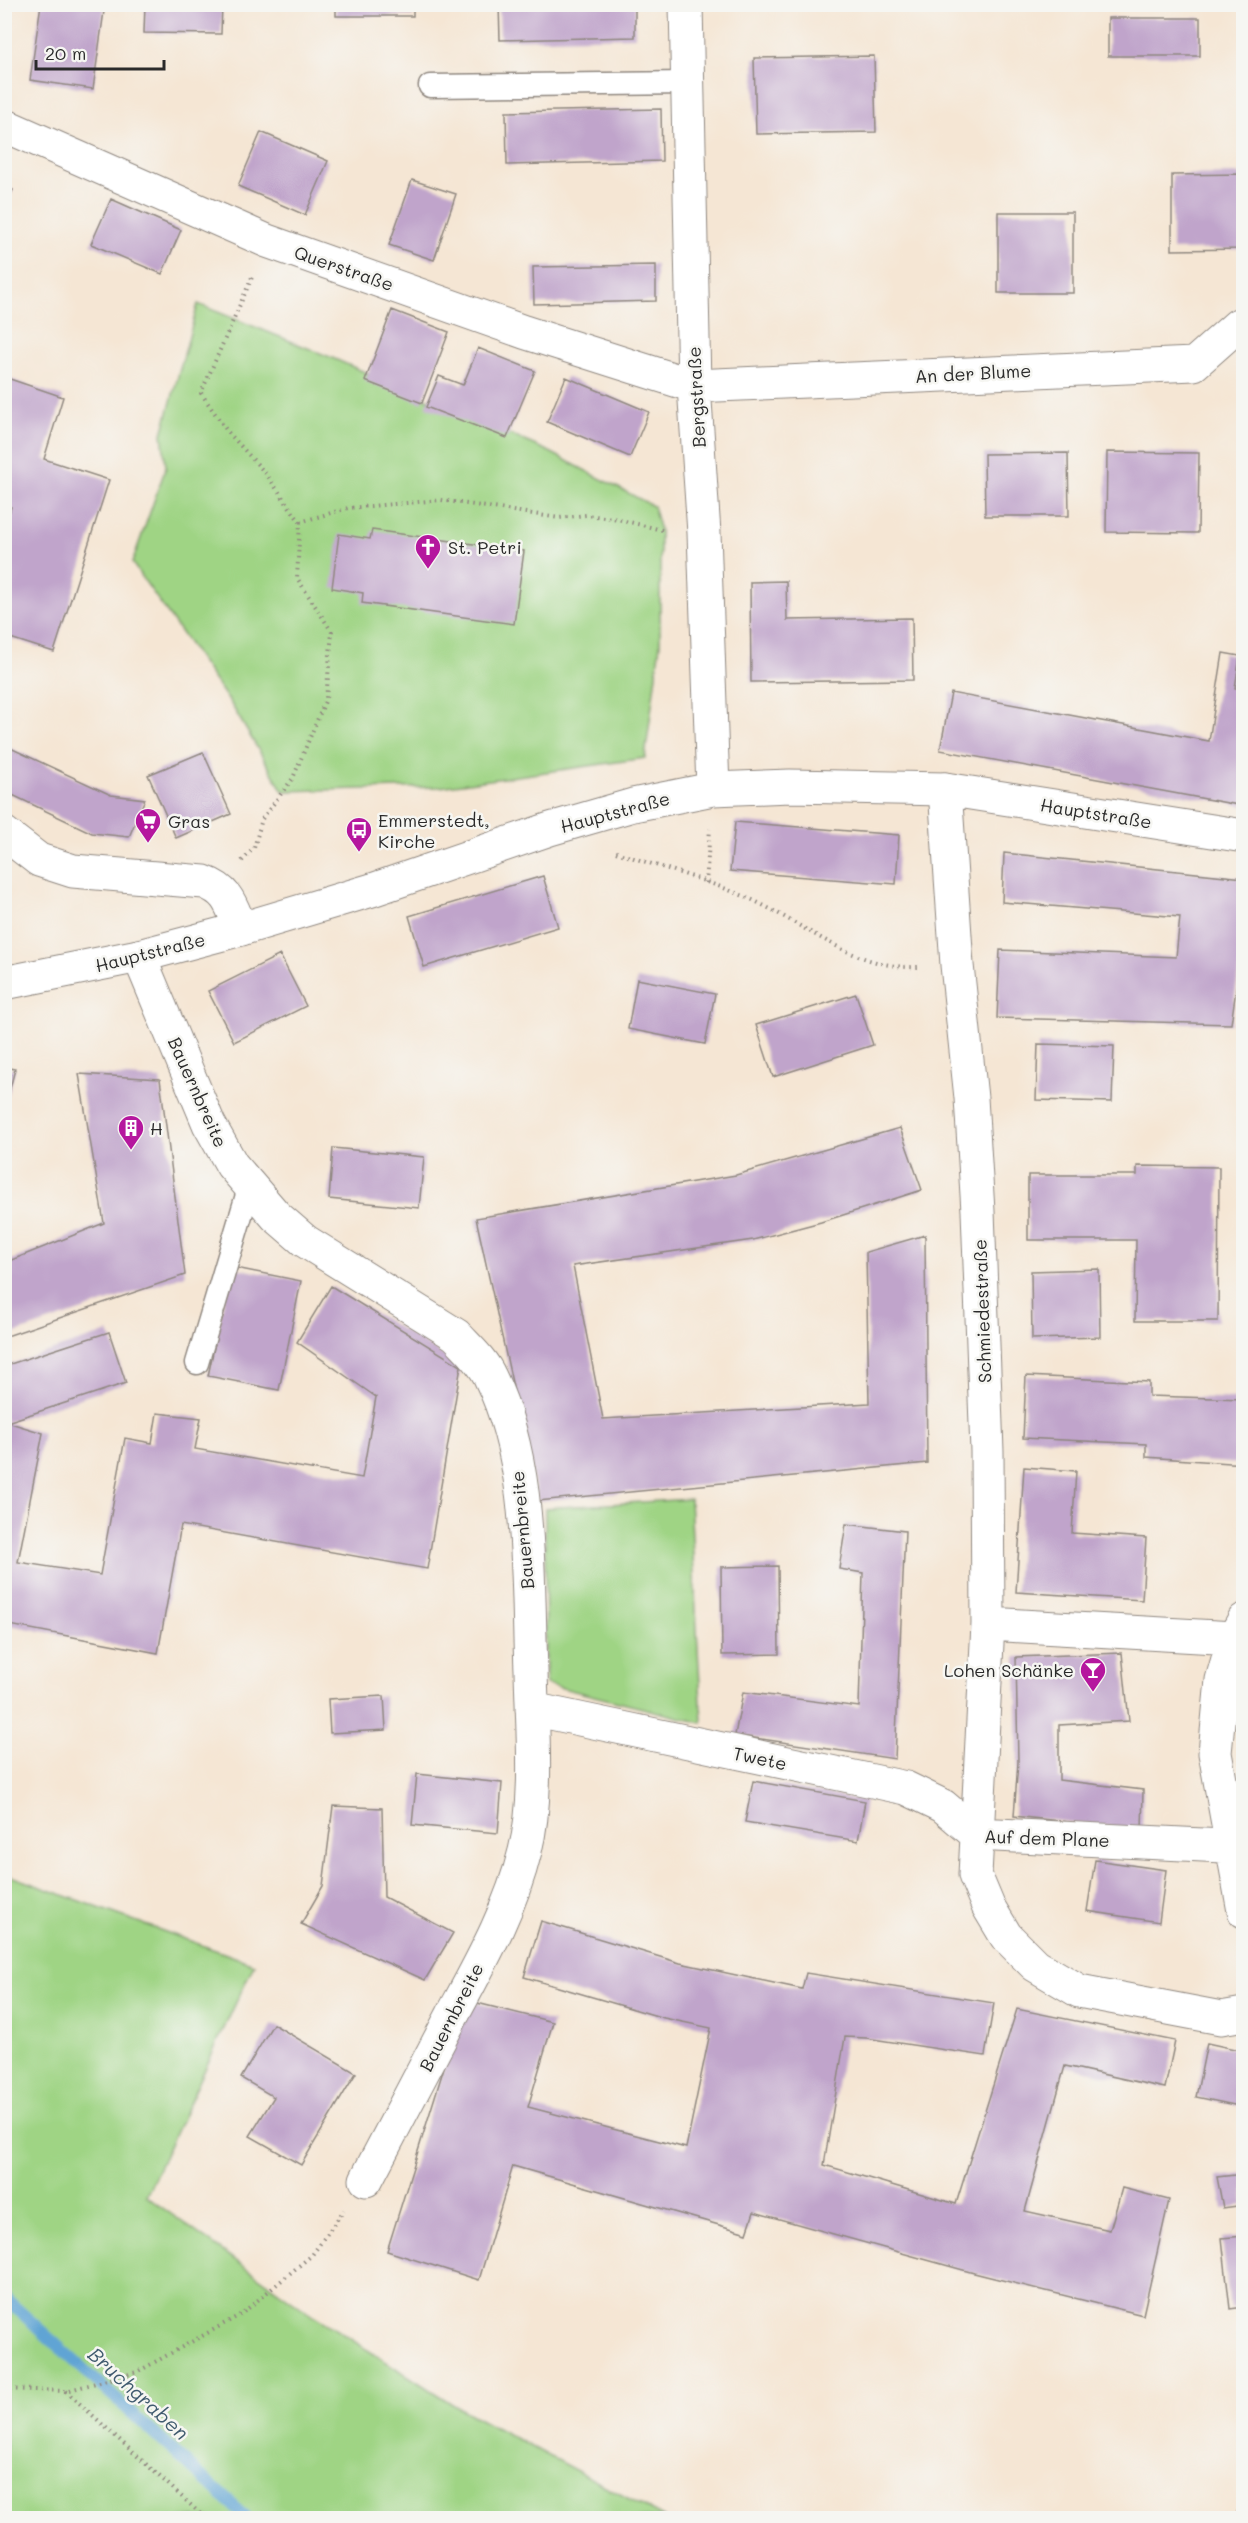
<svg xmlns="http://www.w3.org/2000/svg" width="1248" height="2523" font-family="Mali,sans-serif">
<rect width="100%" height="100%" fill="#f6f6f2"/>
<filter id="ink" filterUnits="userSpaceOnUse"><feTurbulence type="fractalNoise" baseFrequency=".0167" numOctaves="2"/><feDisplacementMap in="SourceGraphic" scale="12" xChannelSelector="R" yChannelSelector="G"/><feConvolveMatrix kernelMatrix="1 2 1 2 8 2 1 2 1" color-interpolation-filters="sRGB"/></filter>
<filter id="wash" filterUnits="userSpaceOnUse"><feTurbulence type="fractalNoise" baseFrequency=".008" numOctaves="4" result="noise"/><feDisplacementMap in="SourceGraphic" scale="24" xChannelSelector="R" yChannelSelector="G"/><feGaussianBlur stdDeviation="1.35" result="paint"/><feColorMatrix in="noise" values="0 0 0 0 0 0 0 0 0 0 0 0 0 0 0 0 0 1.4 0 .05"/><feComposite in="paint" operator="in"/></filter>
<g filter="url(#wash)">
<rect width="100%" height="100%" fill="#f5e6d4"/>
<path fill="#9fd484" stroke="#658058" stroke-width="1.5" d="M198,304l132,53 220,95 103,54 7,25v113l-15,114 -205,29 -157,4 -52,-87 -99,-141 34,-96 -4,-33z
M690,1499l12,224 -156,-39 -1,-176z
M5,1874l249,90 -108,232 156,112 155,99 208,111h-660z"/>
<g fill="none" stroke-linecap="round" stroke-linejoin="round">
<path stroke="#60a4d4" stroke-width="12" d="M4,2297l243,221"/>
</g>
<g id="blocks">
<path fill="#c0a4cb" d="M41,4h64l-12,85 -63,-9z
M145,4h77l-1,30 -77,-1z
M336,4h77v12h-77z
M499,4h136v33l-135,3z
M1108,18h92v38h-92z
M874,56l2,76 -120,2 -2,-76z
M661,109l1,52 -155,4 -1,-53z
M261,132l67,29 -23,54 -67,-29z
M1244,174v75l-72,1v-75z
M412,180l44,14 -22,66 -45,-15z
M4,185l9,5 -9,17z
M111,199l70,31 -19,44 -71,-30z
M998,212h75v81h-75z
M656,265v36l-122,3 -1,-37z
M392,310l57,22 -27,71 -57,-22z
M478,348l57,23 -28,67 -81,-31 13,-31 24,9z
M4,377l59,20 -19,62 65,21 -55,172 -50,-16v-106l7,-23 -7,-2z
M566,377l83,35 -19,45 -83,-35z
M1107,452l92,1 -1,80 -92,-1z
M1068,453l1,63h-84l-1,-62z
M372,530l152,21 -10,73 -152,-21 1,-10 -31,-5 7,-54 31,5z
M786,581l1,39 125,-2 1,62 -162,2 -1,-100z
M1223,653l17,3 -5,32 9,2v49l-4,23h4v44l-304,-56 11,-57 258,48z
M4,745l107,50 34,4 -16,38 -37,-4 -88,-42z
M203,752l28,62 -55,24 -28,-63z
M735,822l164,13 -3,49 -166,-13z
M1004,853l240,25v56l-13,90 -234,-6 3,-68 176,7 4,-40 -178,-15z
M543,876l15,51 -134,40 -15,-51z
M280,955l26,51 -72,36 -26,-51z
M637,979l78,15 -10,50 -77,-15z
M856,994l17,51 -100,32 -17,-52z
M1038,1044l76,2 -2,56 -76,-2z
M4,1067l11,2 -10,39h-1z
M79,1074l81,5 25,196 -181,62v-74l100,-40z
M900,1128l22,62 -101,32 -68,18 -180,26 30,153 266,-16 -3,-151 59,-17 2,228 -389,38 -62,-283 260,-43z
M333,1148l91,9 -5,51 -90,-9z
M1137,1166l82,1 -1,154h-83l1,-81h-108v-65h109z
M231,1267l70,14 -22,109 -71,-14z
M1099,1269l1,68 -68,2 -1,-68z
M331,1286l130,80 -34,203 -246,-44 -23,128 -154,-29v-202h3l-3,-7v-49l105,-34 17,51 -119,39 36,11 -25,129 82,13 25,-137 27,5 5,-30 44,5 -6,31 167,29 14,-81 -79,-55z
M1026,1376l123,6v14l95,3v65l-98,-7v-13l-123,-6z
M1024,1467l52,4 -4,62 74,5 -4,62 -126,-8z
M846,1524l59,7 -10,228 -160,-24 8,-43 116,15 4,-134 -24,-4z
M778,1566l1,88 -57,1 -1,-88z
M1122,1653l7,68 -70,4v55l84,10 -1,40 -128,-14 4,-54 -2,-105z
M384,1696l2,34 -56,3 -2,-34z
M417,1774l85,9 -4,50 -86,-8z
M753,1781l112,20 -7,40 -113,-19z
M333,1806l49,2 2,89 69,36 -28,47 -124,-56 22,-38z
M1095,1860l71,10 -7,52 -72,-11z
M541,1921l139,42 122,26 4,-16 188,30 -9,53 -119,-18 -21,-1 -21,128 132,39 61,-195 158,32 -10,47 -100,-22 -40,145 85,19 12,-42 47,12 -26,115 -169,-42 -220,-61 -7,21 -234,-67 -34,114 -92,-29 78,-251 88,22 -25,85 158,41 25,-120 -47,-10 -140,-41z
M273,2024l83,49 -55,92 -51,-29 24,-39 -33,-19z
M1207,2043l37,8v56l-48,-10z
M1244,2174v31l-21,3 -6,-31z
M1244,2236v71l-14,2 -8,-71z
M1239,2508l5,2v8h-10z"/>
</g>
</g>
<g filter="url(#ink)">
<use href="#blocks" fill-opacity="0" stroke="#908880" stroke-width="1.5"/>
<g fill="none" stroke-linecap="round" stroke-linejoin="round">
<g stroke="#908880" stroke-width="25">
<path id="service" d="M430,86l258,-3
M197,1363l53,-178"/>
</g>
<g stroke="#908880" stroke-width="35">
<path id="minor" d="M686,4l8,382 10,147 9,256
M4,125l263,116 257,91 170,54 500,-22 44,-39
M945,789l12,176 14,133 7,113 9,240 1,173 -13,251 13,31 18,30 29,29 44,26 142,27 23,-4
M4,833l35,27 34,11 131,11c25,9 27,24 37,47
M139,956l70,168 23,41 44,51 29,25 151,94c12,13 27,26 34,42 43,88 37,198 41,293 1,57 8,126 -6,181 -14,58 -45,113 -73,165 -29,55 -58,110 -86,164
M1244,1620l-10,18 -12,42 -7,73 29,158
M988,1624l246,14
M532,1709l374,79 37,18 33,28
M976,1834l268,13"/>
</g>
<g stroke="#908880" stroke-width="35">
<path id="secondary" d="M4,983l135,-27 102,-27 131,-39 178,-61 83,-24 80,-16 77,-3 155,3 299,47"/>
</g>
<path stroke="#908880" stroke-width="4" stroke-dasharray="1.5 4.5" stroke-linecap="butt" d="M300,522l48,-14 93,-8 118,18 27,-3 27,3 53,13
M616,852c43,15 88,27 130,45 55,24 108,73 172,70
M242,861l12,-13 8,-29 31,-41 33,-79 6,-67 -35,-54 3,-56 -33,-47 -40,-44 -26,-38 52,-118
M706,883l4,-54
M4,2389l62,2 71,-19 103,-57 72,-60 32,-45
M66,2391l139,127"/>
<use href="#service" stroke="#fff" stroke-width="22"/>
<use href="#minor" stroke="#fff" stroke-width="33"/>
<use href="#secondary" stroke="#fff" stroke-width="33"/>
</g>
</g>
<defs>
<g id="church-pin" transform="scale(1.35)"><path d="M0 17L-7.5 6A9.5 9.5 0 1 1 7.5 6Z" fill="#b5179e" stroke="#f6f6f2"/><path d="M-1.2-6h2.4v3.5h3.3v2.4h-3.3V6h-2.4V-.1h-3.3v-2.4h3.3Z" fill="#fff"/></g>
<g id="supermarket-pin" transform="scale(1.35)"><path d="M0 17L-7.5 6A9.5 9.5 0 1 1 7.5 6Z" fill="#b5179e" stroke="#f6f6f2"/><path d="M-6-5.5h2.5l.6 2H6L4.5 2H-2.5L-4.4-4H-6ZM-1.5 3.2a1.3 1.3 0 1 0 .1 0ZM3 3.2a1.3 1.3 0 1 0 .1 0Z" fill="#fff"/></g>
<g id="bus-pin" transform="scale(1.35)"><path d="M0 17L-7.5 6A9.5 9.5 0 1 1 7.5 6Z" fill="#b5179e" stroke="#f6f6f2"/><path d="M-5-6H5V4H4V6H2V4H-2V6H-4V4H-5ZM-3.5-4V0h7V-4ZM-3.5 1.2v1.5H-2V1.2ZM2 1.2v1.5H3.5V1.2Z" fill="#fff"/></g>
<g id="building-pin" transform="scale(1.35)"><path d="M0 17L-7.5 6A9.5 9.5 0 1 1 7.5 6Z" fill="#b5179e" stroke="#f6f6f2"/><path d="M-4-6H4V6H1V3H-1V6H-4ZM-2.5-4.3h1.7v1.8h-1.7ZM.8-4.3h1.7v1.8H.8ZM-2.5-1h1.7V.8h-1.7ZM.8-1h1.7V.8H.8Z" fill="#fff"/></g>
<g id="bar-pin" transform="scale(1.35)"><path d="M0 17L-7.5 6A9.5 9.5 0 1 1 7.5 6Z" fill="#b5179e" stroke="#f6f6f2"/><path d="M-6-5H6L.8 .8V4.5H3.5V6h-7V4.5H-.8V.8Z" fill="#fff"/></g>
</defs>
<g fill-rule="evenodd">
<use href="#church-pin" x="428" y="547"/>
<use href="#supermarket-pin" x="148" y="821"/>
<use href="#bus-pin" x="359" y="830"/>
<use href="#building-pin" x="131" y="1128"/>
<use href="#bar-pin" x="1093" y="1670"/>
</g>
<g text-anchor="middle" dominant-baseline="central" stroke-width="5" stroke-linejoin="round" paint-order="stroke">
<g font-size="18" fill="#2b2b2b" stroke="#f6f6f2">
<text transform="translate(344 268) rotate(19)">Querstraße</text>
<text transform="translate(973 373) rotate(-3)">An der Blume</text>
<text transform="translate(696 397) rotate(-93)">Bergstraße</text>
<text transform="translate(615 812) rotate(-15)">Hauptstraße</text>
<text transform="translate(1096 813) rotate(9)">Hauptstraße</text>
<text transform="translate(150 952) rotate(-14)">Hauptstraße</text>
<text transform="translate(198 1092) rotate(66)">Bauernbreite</text>
<text transform="translate(982 1311) rotate(-92)">Schmiedestraße</text>
<text transform="translate(522 1530) rotate(-95)">Bauernbreite</text>
<text transform="translate(760 1758) rotate(12)">Twete</text>
<text transform="translate(1047 1838) rotate(2)">Auf dem Plane</text>
<text transform="translate(451 2017) rotate(-63)">Bauernbreite</text>
</g>
<g font-size="18" fill="#2b2b2b" stroke="#f6f6f2" text-anchor="start">
<text x="448" y="547">St. Petri</text>
<text x="378" y="820">Emmerstedt,<tspan x="378" dy="21">Kirche</tspan></text>
<text x="168" y="821">Gras</text>
<text x="150" y="1128">H</text>
<text x="1074" y="1670" text-anchor="end">Lohen Schänke</text>
</g>
<g font-size="20" font-style="italic" fill="#405b6f" stroke="#f6f6f2">
<text transform="translate(139 2393) rotate(42)">Bruchgraben</text>
</g>
</g>
<rect width="1248" height="2523" fill="none" stroke="#f6f6f2" stroke-width="24"/>
<path d="M36 60v9h128v-9" fill="none" stroke="#2b2b2b" stroke-width="3"/>
<text x="45" y="60" font-size="18" fill="#2b2b2b" stroke="#f6f6f2" stroke-width="4.5" paint-order="stroke">20 m</text>
</svg>
